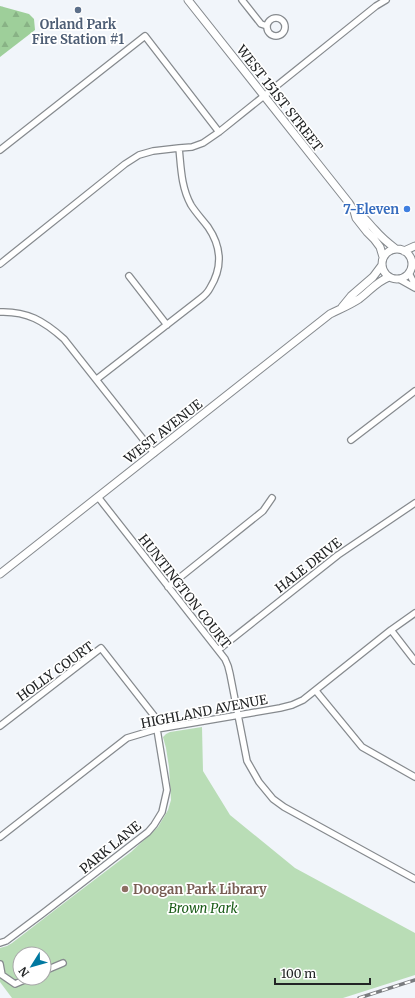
<svg xmlns="http://www.w3.org/2000/svg" width="415" height="998" viewBox="0 0 415 998" font-family="Merriweather,serif">
<style>
.forest{fill:url(#forest-firs)}
.park{fill:#b9ddb6;fill-rule:evenodd}
.lines{fill:none;stroke-linecap:round;stroke-linejoin:round}
.minor-casing{stroke:#868a8e;stroke-width:8}
.tertiary-casing{stroke:#868a8e;stroke-width:9}
.minor{stroke:#fff;stroke-width:5.5}
.tertiary{stroke:#fff;stroke-width:7}
.rail-casing{stroke:#7a7c7f;stroke-width:3.5}
.rail{stroke:#fff;stroke-width:2;stroke-dasharray:6;stroke-linecap:butt}
.service-dot{fill:#5c6f8a;stroke:#fff;stroke-width:1.5}
.shop-dot{fill:#3f7fe0;stroke:#fff;stroke-width:1.5}
.education-dot{fill:#8d6e63;stroke:#fff;stroke-width:1.5}
.labels{text-anchor:middle;stroke-width:3.5;stroke-linejoin:round;paint-order:stroke}
.service-label{font-size:13px;font-weight:bold;fill:#4e5e75;stroke:#fff}
.street-label{font-size:13px;fill:#222425;stroke:#fff}
.shop-label{font-size:13px;font-weight:bold;fill:#366cbe;stroke:#fff;text-anchor:end}
.education-label{font-size:13px;font-weight:bold;fill:#785e54;stroke:#fff;text-anchor:start}
.park-label{font-size:13px;font-style:italic;fill:#1b5d19;stroke:#fff}
</style>
<defs>
<pattern id="forest-firs" width="22" height="20" patternUnits="userSpaceOnUse"><rect width="22" height="20" fill="#9ecf9a"/><path d="M5 1l3.5 6h-7zM16 11l3.5 6h-7z" fill="#88b285"/></pattern>
</defs>
<rect width="100%" height="100%" fill="#f1f5fa"/>
<!-- forest -->
<path class="forest" d="M0,6L29,14L34,19L35,30L0,57Z"/>
<!-- park -->
<path class="park" d="M202,727L203,771L230,815L295,868L415,933V975L343,998H12L0,982V948L7,946L12,943L68,900L131,852L158,827L168,810L171,800L169,767L166,748L163,737L166,734L170,732ZM20,954H44V978H20Z"/>
<g class="lines">
<!-- minor casing -->
<g class="minor-casing">
<path id="minor" d="M242,0L261,24L267,26
M267 27a9 9 0 1 1 18 0a9 9 0 1 1-18 0Z
M0,150L145,36L219,132
M0,264L125,164L139,155L153,151L179,148L192,147L203,143L219,132L376,6L386,0
M409,273L415,285
M129,276L167,325
M399,279L415,288
M0,312C27,311 44,321 64,339L154,453
M97,379L200,299C204,296 208,292 210,288C223,267 221,246 208,227C202,219 196,213 191,205C181,187 181,167 179,148
M351,440L415,391
M98,497L225,659L228,666L230,674L247,761L259,782L273,799L284,807L415,879
M168,587L263,511L272,498
M391,630L415,661
M218,650L338,555L415,503
M316,691L362,747L415,777
M0,726L101,648L155,717L167,790L162,812L154,825L148,832L42,914L6,941L0,943
M0,837L127,738L157,729L280,708L292,705L303,700L391,630L415,613
M0,964L2,975L15,984L29,978
M44,971L63,963"/>
</g>
<!-- tertiary casing -->
<g class="tertiary-casing">
<path id="tertiary" d="M188,0L349,203L354,211L356,218L367,232L374,239L380,247L383,257
M354,211C364,215 367,222 375,230C381,237 388,243 396,249
M382 264a15 15 0 1 1 30 0a15 15 0 1 1-30 0Z
M404,251L415,246
M342,307L351,296L373,277L382,265
M0,574L330,314C340,309 350,305 359,299C370,291 376,282 389,277"/>
</g>
<!-- minor -->
<use href="#minor" class="minor"/>
<!-- tertiary -->
<use href="#tertiary" class="tertiary"/>
<!-- rail casing -->
<g class="rail-casing">
<path id="rail" d="M359,998L415,980"/>
</g>
<!-- rail -->
<use href="#rail" class="rail"/>
</g>
<!-- markers -->
<circle class="service-dot" cx="78" cy="10" r="4"/>
<circle class="shop-dot" cx="407" cy="209" r="4"/>
<circle class="education-dot" cx="125" cy="889" r="4"/>
<g class="labels">
<!-- service labels -->
<g class="service-label">
<text x="78" y="29">Orland Park<tspan x="78" dy="15">Fire Station #1</tspan></text>
</g>
<!-- street labels -->
<g class="street-label">
<text transform="translate(280 98) rotate(52)" y="5">WEST 151ST STREET</text>
<text transform="translate(163 431) rotate(-38)" y="5">WEST AVENUE</text>
<text transform="translate(308 565) rotate(-38)" y="5">HALE DRIVE</text>
<text transform="translate(185 591) rotate(52)" y="5">HUNTINGTON COURT</text>
<text transform="translate(55 671) rotate(-36)" y="5">HOLLY COURT</text>
<text transform="translate(204 711) rotate(-11)" y="5">HIGHLAND AVENUE</text>
<text transform="translate(110 847) rotate(-39)" y="5">PARK LANE</text>
</g>
<!-- shop labels -->
<g class="shop-label">
<text x="399" y="214">7-Eleven</text>
</g>
<!-- education labels -->
<g class="education-label">
<text x="133" y="894">Doogan Park Library</text>
</g>
<!-- park labels -->
<g class="park-label">
<text x="203" y="913">Brown Park</text>
</g>
</g>
<!-- north arrow -->
<g transform="translate(32 966) rotate(233)"><circle r="19" fill="#ffffff" stroke="#a7a7a8"/>
<path d="M0-3L7 15L0 10L-7 15Z" fill="#0078a0"/>
<text y="-6" font-size="11" font-weight="bold" text-anchor="middle" fill="#222425">N</text>
</g>
<!-- scale -->
<path d="M275 978v6h95v-6" fill="none" stroke="#222425" stroke-width="2"/>
<text x="281" y="978" font-size="12" fill="#222425" stroke="#ffffff" stroke-width="3" paint-order="stroke">100 m</text>
</svg>
